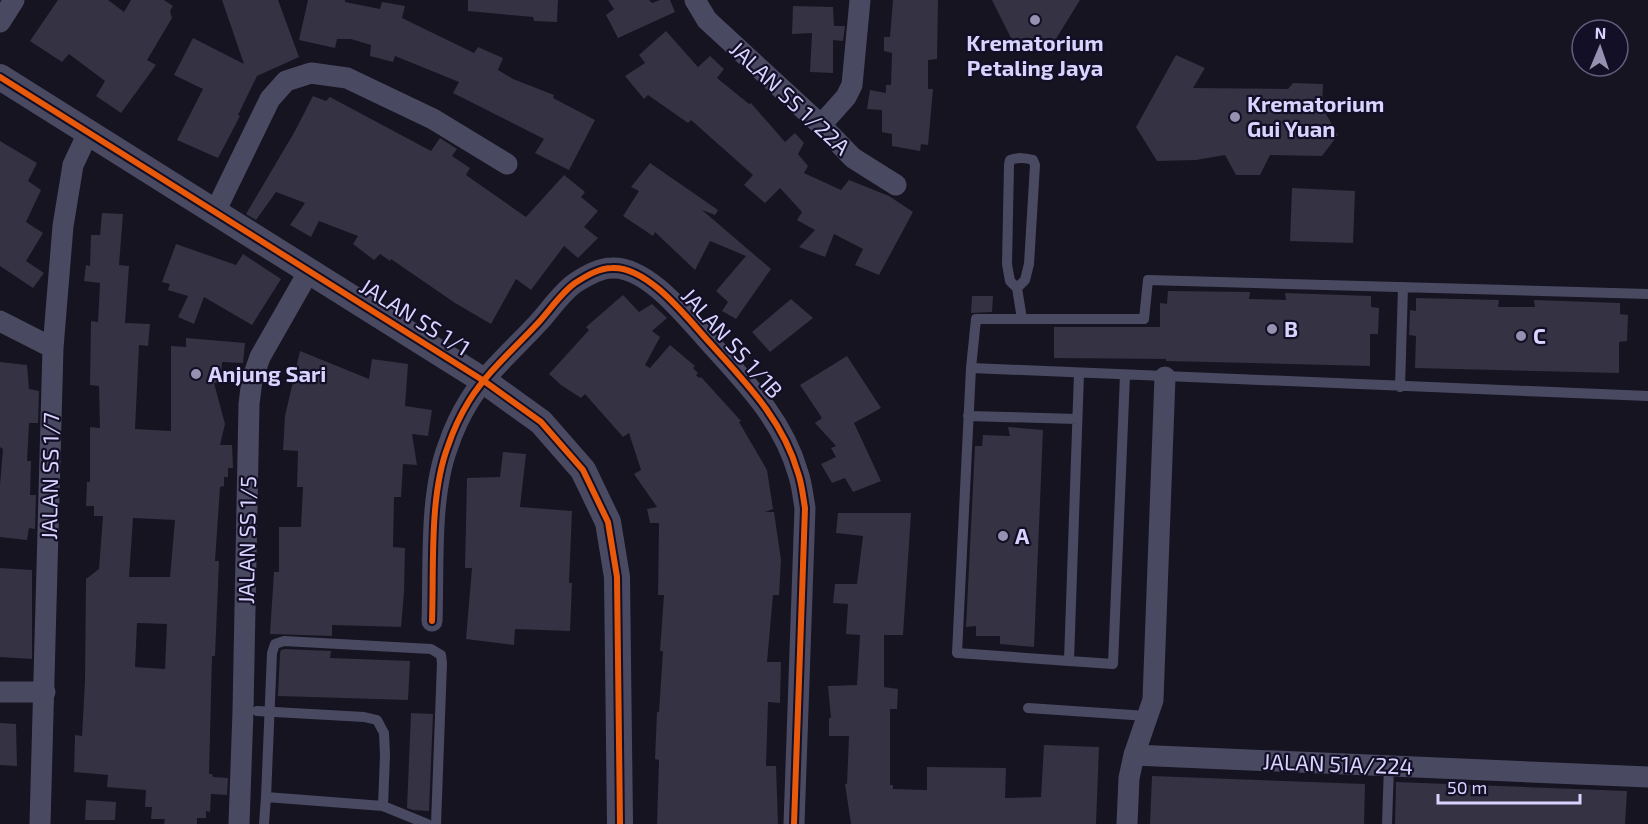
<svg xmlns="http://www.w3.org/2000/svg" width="1648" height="824" viewBox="0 0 1648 824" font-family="'Exo 2',sans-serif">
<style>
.building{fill:#343243;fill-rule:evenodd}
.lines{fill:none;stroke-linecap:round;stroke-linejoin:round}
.service{stroke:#4a4962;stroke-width:10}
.minor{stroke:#4a4962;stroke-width:21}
.tertiary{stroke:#4a4962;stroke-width:26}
.cycleway-casing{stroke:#130f26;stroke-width:10}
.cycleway{stroke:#e8590c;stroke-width:6}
.poi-dot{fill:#9591b1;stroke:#130f26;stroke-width:2}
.labels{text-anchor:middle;stroke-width:4.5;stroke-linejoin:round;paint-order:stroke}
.poi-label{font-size:22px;font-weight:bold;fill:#d9d4ff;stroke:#130f26;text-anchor:start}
.street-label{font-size:22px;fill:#d9d4ff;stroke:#130f26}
</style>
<rect width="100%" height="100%" fill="#161421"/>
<!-- building -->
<path class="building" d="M58,0H108L124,12L131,0H164L173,6L170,11L172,18L147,60L156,65L121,113L96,96L105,81L69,54L62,62L30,41Z
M222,0H278L299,57L257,76L238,115L240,116L218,158L177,140L203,89L174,75L193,38L244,64Z
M308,0H345V2L380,9L382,2L405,6L402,18L474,53L478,47L503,58L498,70L513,79L554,95L553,98L595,120L569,170L535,153L544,139L453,93L459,82L395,56L393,62L370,56L371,45L351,39H337L335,48L299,40Z
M468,0H558L557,22L534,21L533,17L468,11Z
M608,0H649L652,3L660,0H670L675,12L618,38L606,15L614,9Z
M893,0H938L937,59L928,60V89H933L928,145L921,144L920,151L892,146V134L882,132V110L867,109L870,90L886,93V85H891L892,53L884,51V37H890Z
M992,0H1080L1054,42L1012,40Z
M793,6L833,7L834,26H845L843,41L833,40V73L810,72L812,33L792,34Z
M666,31L698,67L710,56L724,69L717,78L749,104L751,103L785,142L795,133L804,143L798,154L808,166L804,173L841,190L849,180L889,196L913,212L879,275L855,265L863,249L834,234L825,257L799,247L815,230L797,220L802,212L780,188L765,203L744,185L753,175L691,120L688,123L648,95L644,99L625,76L645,63L639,55Z
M1176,55L1205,68L1193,88L1288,89L1293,83L1323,84L1322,107L1338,135L1322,156L1270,155L1260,175H1236L1225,155L1196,160L1157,161L1136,127Z
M313,96L326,101L330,97L431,151L440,138L457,149L452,156L470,168L466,175L526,217L564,175L585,192L581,197L598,211L584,227L598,238L578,258L564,246L531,290L516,279L491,324L455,303L391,259L390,261L380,254L374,260L353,244L358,236L319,221L311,237L290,225L305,203L276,192L256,220L246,214L295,131Z
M0,141L37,163L28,181L41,190L26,222L43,233L26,261L44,273L33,288L0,266Z
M650,163L718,210L715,215L702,210L771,269L736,319L722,311L728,302L716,291L746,256L710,241L695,270L655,232L653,236L623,216L639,191L631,187Z
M1292,188L1355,191L1353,243L1290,241Z
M102,213L123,214L119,265L129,266L125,323L150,324L148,346L139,345L135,429L171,431V346L186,347V338L245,343L243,363L222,362L221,383H214L225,424L220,445H232L233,468H228V477H224V486L220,487L215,561H219L215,656H212L209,774H212L213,777L228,778L227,795L211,794L210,812L206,811V818H197V824H164L165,819H151L152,807H145L146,790L107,787L108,775L74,772L75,735L82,736L85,681L86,579L99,569L103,516H94V506H86L87,482H90V427L100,428L99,386L90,385L91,321L98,322L100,283L84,281L86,265L90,266L91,235H100ZM133,518L175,520L170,577H129ZM137,623L167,624L165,669L135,667Z
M176,244L236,265L243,254L281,279L252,325L204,297L194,324L178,317L188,296L168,290L170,284L162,282Z
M1168,291L1250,292L1249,299L1286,300L1285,293L1371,296V307L1379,308L1378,334H1370V366L1166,361V359L1054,358V327H1160V303L1167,304Z
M623,295L639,312L652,304L667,318L652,331L660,337L645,365L650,368L670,345L695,366L693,368L698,373L696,375L699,378L701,377L741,421L739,422L767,470L773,509L765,512H774L781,560L779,595H773L767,662H781L780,703L768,702L766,766H776L778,824H657L659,760L655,759L657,712H659L663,651H660L664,595H658L659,523H650L647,509L657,507L634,474L641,470L629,433L623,437L585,394L581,398L561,385L549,374L589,330L586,327Z
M972,296H993L992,312L971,313Z
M1416,298L1499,300L1498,307H1535L1534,300L1620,303V314L1628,315L1627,341L1619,342V373L1415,368L1416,336L1409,335L1410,310L1416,311Z
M791,299L813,318L770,352L752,332Z
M300,351L369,379L372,359L408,364L405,406L432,410L428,436L412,434L417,465L403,464L401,497H394L393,547L405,548L404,592L401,627L332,625V636L270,634L274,572H279V527H301L303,487H297L298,451L283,450L285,416Z
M847,356L881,408L854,423L881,481L853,492L845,478L832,483L821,464L836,457L831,448L836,446L815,423L822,418L800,385Z
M0,362L27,365L29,389L39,391L38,423H29L27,461H31L30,495H36L35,529L29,528L27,540L0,537V485L3,449L0,447Z
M1008,427L1043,430L1034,647L1000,644V636H976V626L966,627L975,446H982L983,435L1010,436Z
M503,452L526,454L520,507L572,511L569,583H572L570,631L515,629L514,645L466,639L472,568H465L467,478L500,477Z
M838,513H911L903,635H884V687L898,689L897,709H890V785H893V789L927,790V767L1006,768L1005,798L1041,797L1044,745L1099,747L1096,824H851L845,784H847L849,736H829V718H831L828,686L857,685L860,635L846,634L848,604L833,603L835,584H857L863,536L836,533Z
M0,568L32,570V659L0,657Z
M285,649L331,651L330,658L410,661L408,700L278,696L280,653L281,650Z
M411,713L433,714L429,811L413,810L407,808Z
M0,723L16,724L17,766L0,765Z
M1152,776L1365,784L1364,824H1150Z
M1396,782L1627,791L1625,824H1395Z
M86,800L116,802L115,820H85Z"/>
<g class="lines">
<!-- service -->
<path class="service" d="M1017,288L1025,280L1029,264L1035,165L1033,160C1027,158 1017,157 1010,160L1009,165L1007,264L1010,281L1017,288L1022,319
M1648,294L1148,280L1144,319H976L971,368L1648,396
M971,368L957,653L1069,661
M1079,373L1069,661L1113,664L1125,375
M1400,387L1403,287
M968,416L1077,419
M1028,708L1147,716
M257,711L364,717L377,720L384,733L385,755L383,806L266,797L264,824
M266,797L272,653L275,644L284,641L431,649L441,655L442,663L436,824
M383,806L427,824
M1387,824L1389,766"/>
<!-- minor -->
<path class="minor" d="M695,0L707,20L821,125L853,158L896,185
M0,22L14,0
M821,125L846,97L852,85L860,0
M215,212L270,99L286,81L311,73L347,78L433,119L507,164
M0,321L53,348
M432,621C434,567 429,496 448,446C453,431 461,414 469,401C487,372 515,348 538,323C550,310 561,293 575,283C586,276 599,268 612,268C648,266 688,319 710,343C746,383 783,420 798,473C802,484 803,497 805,508L794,824
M0,692H45
M1134,755L1648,777
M40,824L53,348L63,226L73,165L88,133
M239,824L243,711L249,404L252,380L260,357L309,271
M1127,824L1129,778L1134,755L1153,700L1165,377"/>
<!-- tertiary -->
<path class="tertiary" d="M0,77L484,381L541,422L583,470L608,522L617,577L620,824"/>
<!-- cycleway casing -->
<g class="cycleway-casing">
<path id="cycleway" d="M0,77L484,381L541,422L583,470L608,522L617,577L620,824
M432,621C434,567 429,496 448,446C453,431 461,414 469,401C487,372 515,348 538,323C550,310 561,293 575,283C586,276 599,268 612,268C648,266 688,319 710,343C746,383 783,420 798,473C802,484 803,497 805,508L794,824"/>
</g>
<!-- cycleway -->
<use href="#cycleway" class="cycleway"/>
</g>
<!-- markers -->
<g class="poi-dot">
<circle cx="1035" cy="20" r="6"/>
<circle cx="1235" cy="117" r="6"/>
<circle cx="1272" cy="329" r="6"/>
<circle cx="1521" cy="336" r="6"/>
<circle cx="196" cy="374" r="6"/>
<circle cx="1003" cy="536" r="6"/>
</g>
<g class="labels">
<!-- poi labels -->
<g class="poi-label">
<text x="1035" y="51" text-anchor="middle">Krematorium<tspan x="1035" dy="25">Petaling Jaya</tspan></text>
<text x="1247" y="112">Krematorium<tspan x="1247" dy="25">Gui Yuan</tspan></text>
<text x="1284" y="337">B</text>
<text x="1533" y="344">C</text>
<text x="208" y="382">Anjung Sari</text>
<text x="1015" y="544">A</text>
</g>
<!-- street labels -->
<g class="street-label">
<text transform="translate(790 98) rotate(43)" y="8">JALAN SS 1/22A</text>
<text transform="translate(415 317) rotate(32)" y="8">JALAN SS 1/1</text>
<text transform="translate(732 343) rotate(48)" y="8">JALAN SS 1/1B</text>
<text transform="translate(50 476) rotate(-89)" y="8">JALAN SS 1/7</text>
<text transform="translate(247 540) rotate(-89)" y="8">JALAN SS 1/5</text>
<text transform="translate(1338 764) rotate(2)" y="8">JALAN 51A/224</text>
</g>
</g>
<!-- north arrow -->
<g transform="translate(1600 48) rotate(2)"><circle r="28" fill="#130f26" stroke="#625e7d" stroke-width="1.5"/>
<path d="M0-4.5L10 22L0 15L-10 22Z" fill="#9591b1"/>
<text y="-9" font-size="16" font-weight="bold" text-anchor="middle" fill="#d9d4ff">N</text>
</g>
<!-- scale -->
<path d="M1438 794v9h142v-9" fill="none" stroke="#d9d4ff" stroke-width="3"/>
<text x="1447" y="794" font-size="18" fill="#d9d4ff" stroke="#130f26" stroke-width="4.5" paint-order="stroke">50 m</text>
</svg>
